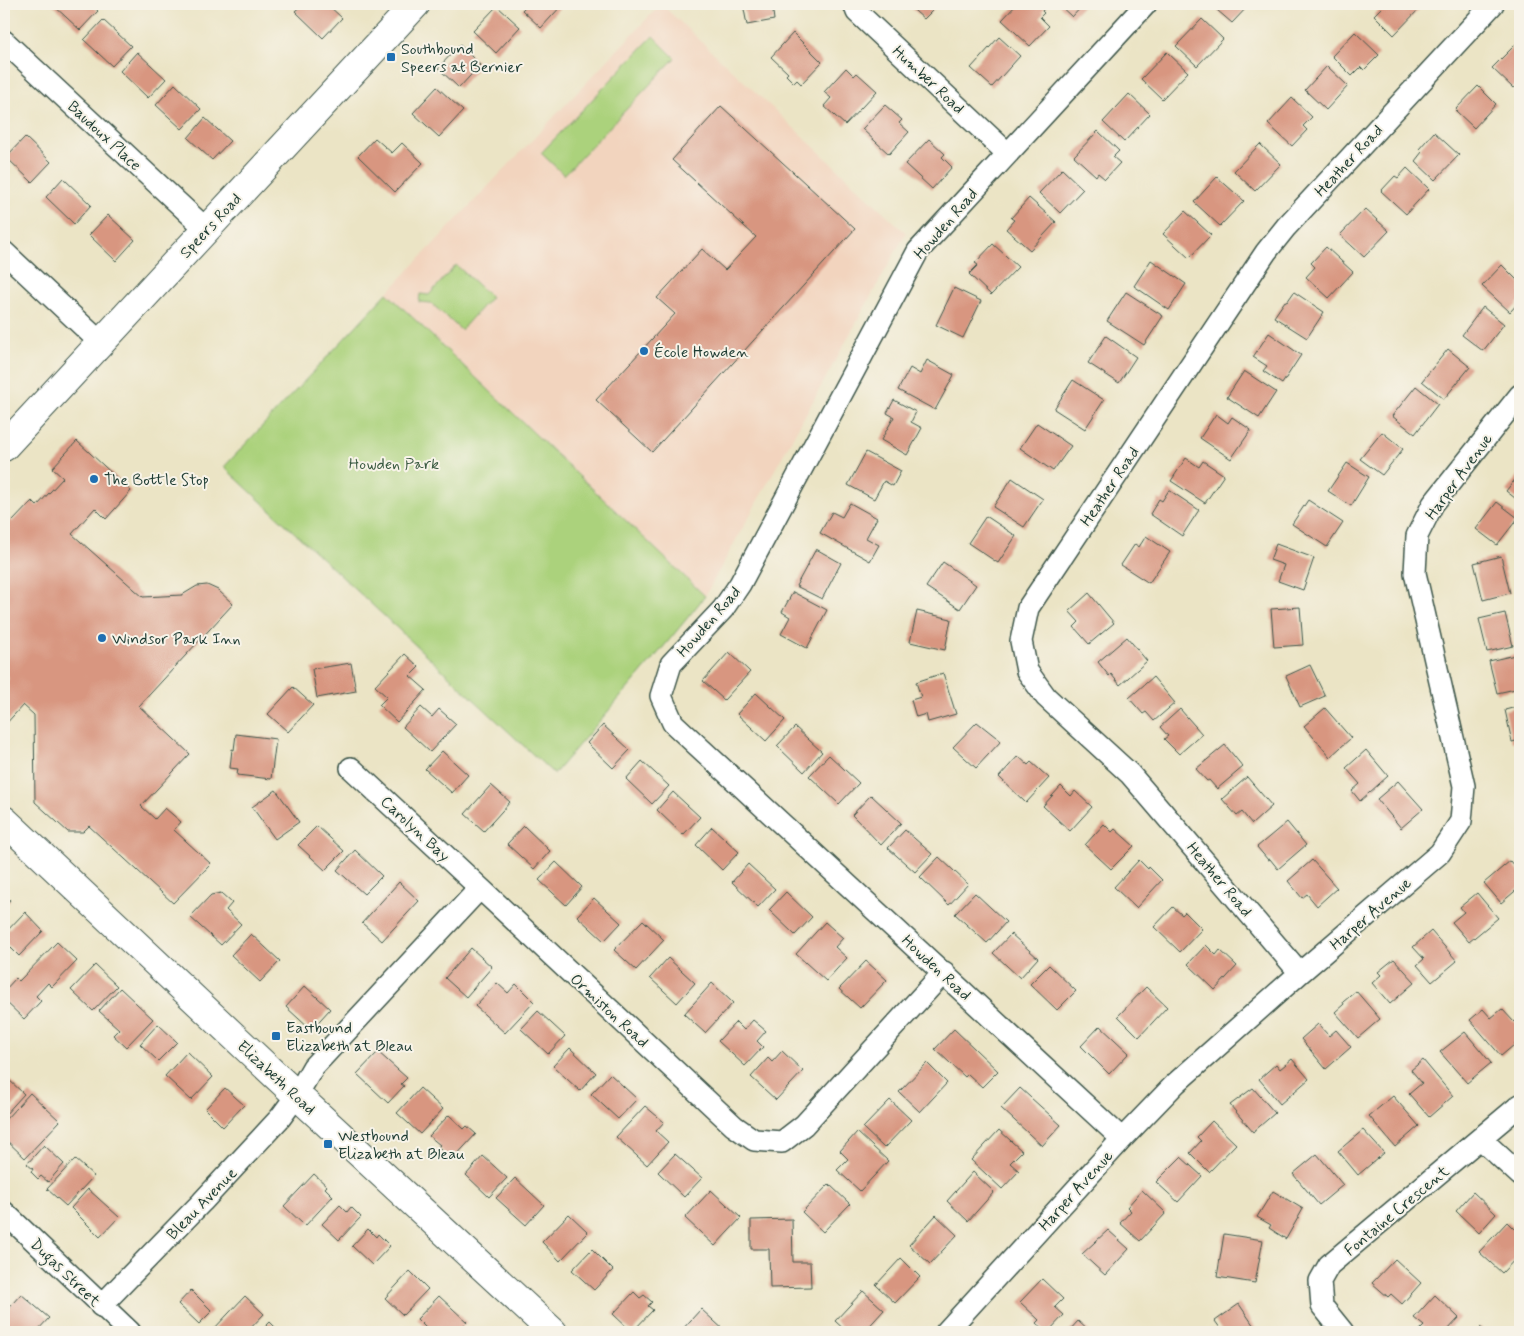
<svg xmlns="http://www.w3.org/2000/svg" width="1524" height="1336" viewBox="0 0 1524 1336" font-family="Mynerve,sans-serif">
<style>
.built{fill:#f2d4be}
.green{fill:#abd27c;stroke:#658858}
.building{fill:#d89680}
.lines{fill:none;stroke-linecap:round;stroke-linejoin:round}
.street-casing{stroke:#3e564a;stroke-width:24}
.secondary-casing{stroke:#3e564a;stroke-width:30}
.street{stroke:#fff;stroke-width:21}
.secondary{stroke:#fff;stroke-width:28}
.poi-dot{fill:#1f6fb2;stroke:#f7f3e8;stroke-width:2}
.labels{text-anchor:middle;stroke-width:4;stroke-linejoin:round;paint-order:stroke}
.poi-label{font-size:16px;fill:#1f3d34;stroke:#f7f3e8;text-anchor:start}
.street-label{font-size:16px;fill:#1f3d34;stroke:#f7f3e8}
.park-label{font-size:16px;fill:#3b5b42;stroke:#f7f3e8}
</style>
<rect width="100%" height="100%" fill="#f7f3e8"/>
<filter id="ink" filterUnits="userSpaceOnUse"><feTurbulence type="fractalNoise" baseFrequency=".02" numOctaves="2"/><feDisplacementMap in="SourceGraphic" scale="10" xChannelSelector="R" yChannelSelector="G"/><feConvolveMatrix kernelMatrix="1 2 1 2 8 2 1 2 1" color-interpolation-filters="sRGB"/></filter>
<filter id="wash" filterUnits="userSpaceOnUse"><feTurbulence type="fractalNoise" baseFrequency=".0096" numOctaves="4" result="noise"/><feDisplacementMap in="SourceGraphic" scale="20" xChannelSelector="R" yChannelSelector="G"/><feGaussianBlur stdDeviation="1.12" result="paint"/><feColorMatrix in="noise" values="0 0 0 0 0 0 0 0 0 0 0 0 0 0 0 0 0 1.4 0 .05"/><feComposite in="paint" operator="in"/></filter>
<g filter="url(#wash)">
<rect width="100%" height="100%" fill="#ebe4c5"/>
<!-- built -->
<path class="built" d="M661,4L906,233L705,596L387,293Z"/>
<!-- green -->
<path class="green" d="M653,36L675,58L564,175L541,153Z
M456,265L491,297L461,330L431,303L419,302L420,294L429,295Z
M387,293L705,596C657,657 604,715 554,774L224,467Z"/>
<g id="blocks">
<!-- building -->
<path class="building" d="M54,4H91L98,11L80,30L53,5Z
M303,4H327L342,18L323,38L295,11Z
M528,4H563L541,28L522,10Z
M743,4H772L774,20L747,25Z
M907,4H939L924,19Z
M1017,4H1048L1042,11L1044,13L1040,17L1049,26L1030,46L1002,20Z
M1058,4H1084L1072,17Z
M1210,4H1250L1232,23Z
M1385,4H1415L1420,8L1394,35L1374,15Z
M497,6L520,27L496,53L473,31Z
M1202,19L1223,39L1197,66L1176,46Z
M103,20L131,46L112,66L84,40Z
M1355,32L1379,55L1364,70L1361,67L1352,76L1332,56Z
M793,33L822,62L801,84L797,80L794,83L786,75L788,73L771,57Z
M999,37L1020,56L992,87L971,68Z
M1518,42L1520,44V81L1513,88L1492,68Z
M460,45L480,65L459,88L438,68Z
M137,52L166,79L148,98L120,71Z
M1167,52L1188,72L1162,99L1141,79Z
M1327,66L1348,86L1326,110L1305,90Z
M846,68L854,76L857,73L877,91L845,125L824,106L831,98L824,92Z
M175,84L201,109L182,129L156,105Z
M1478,86L1496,104L1474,128L1455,110Z
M437,87L463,111L439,137L413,113Z
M1129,94L1150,114L1124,142L1103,122Z
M1292,98L1312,117L1303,126L1307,130L1292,146L1268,124Z
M885,105L902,120L899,123L909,132L889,154L862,129Z
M721,106L855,229L652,452L596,400L675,314L657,298L702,249L725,270L756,237L672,160Z
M205,118L230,141L212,160L188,138Z
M1098,131L1119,151L1113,157L1120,163L1105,179L1098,173L1096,176L1074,156Z
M1434,132L1459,155L1435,180L1415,161L1422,152L1419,149Z
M25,137L51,162L32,182L6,157Z
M375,138L392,153L402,143L423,163L395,192L358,156Z
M929,139L945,154L942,157L952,167L932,189L905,164Z
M1260,144L1281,164L1255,191L1234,171Z
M1407,168L1429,189L1406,214L1381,191L1395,176L1398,178Z
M1062,169L1083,189L1060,213L1039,193Z
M1217,177L1244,201L1220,226L1194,202Z
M63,178L91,205L74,224L46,197Z
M1029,198L1056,222L1030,250L1006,229L1014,220L1011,218Z
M1365,209L1389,231L1364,257L1340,235Z
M1185,211L1211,235L1189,258L1163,234Z
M108,215L135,240L116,261L89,235Z
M993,244L1018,267L991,295L969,274L978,265L975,263Z
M1326,247L1353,272L1329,298L1306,277L1315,267L1311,263Z
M1151,260L1186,284L1169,310L1134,286Z
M1502,265L1520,283V301L1510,312L1482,286Z
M954,288L981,301L963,338L936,325Z
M1126,292L1163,316L1144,345L1107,321Z
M1294,292L1324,312L1307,338L1274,317L1285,301L1287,302Z
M1483,307L1504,324L1483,351L1462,335Z
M1269,333L1301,355L1282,384L1263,371L1267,366L1253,357Z
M1106,336L1136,357L1119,383L1088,363Z
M1448,349L1470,367L1444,399L1422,381Z
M927,360L954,375L935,410L898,390L910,368L920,374Z
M1244,371L1276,392L1259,418L1227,397Z
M1073,380L1104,400L1085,429L1054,409Z
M1416,386L1438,404L1415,434L1392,416Z
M894,400L916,412L911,422L922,428L907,455L881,440L894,417L887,413Z
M1216,414L1228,423L1232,417L1251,430L1231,459L1200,438Z
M1037,423L1071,446L1053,471L1020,448Z
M1382,432L1403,449L1382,475L1360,459Z
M77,441L131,491L106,519L95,508L72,534L143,597L182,595L197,586L207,585L218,590L233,604L139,706L190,754L141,806L155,819L165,808L181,822L174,830L211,864L173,903L89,826L83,832H68L35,802L34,715L23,705L4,726V684L9,678L4,673V515L12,522L32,501L37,506L63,478L52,468Z
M866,452L901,471L893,486L884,481L874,499L848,485Z
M1186,458L1199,467L1203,461L1224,475L1205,503L1171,481Z
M1347,463L1369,477L1351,506L1328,491Z
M1520,473V502L1506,491Z
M1012,478L1043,499L1024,527L993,507Z
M1169,490L1199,510L1182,536L1150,514L1159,499L1162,501Z
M1308,500L1343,523L1327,547L1292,524Z
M1497,502L1518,518L1497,545L1476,529Z
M850,503L877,518L866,538L879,545L870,561L820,533L832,512L842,517Z
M986,516L1016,536L998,563L968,543Z
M1146,536L1170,552L1149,583L1121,565L1135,544L1139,547Z
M1276,544L1314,558L1303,590L1278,581L1284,565L1270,560Z
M816,549L841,563L822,599L796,586Z
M1501,556L1510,593L1483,600L1474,563Z
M943,562L976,585L960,609L926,587Z
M793,592L827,610L807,648L781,634L790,617L782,612Z
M1089,593L1114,623L1089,644L1074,627L1079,622L1069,611Z
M1300,607L1303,645L1274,647L1271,609Z
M917,611L951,619L945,650L910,642Z
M1505,613L1513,646L1487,652L1479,619Z
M1127,637L1147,661L1120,685L1111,674L1109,676L1098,662Z
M729,652L750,672L724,700L703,681Z
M405,654L419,667L410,676L426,690L397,722L379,705L387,697L375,686Z
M1515,655L1520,677V688L1497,693L1489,661Z
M351,663L356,691L317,698L312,669Z
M1310,665L1325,696L1300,707L1286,676Z
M943,673L956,714L928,722L926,714L916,717L911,700L921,697L916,682Z
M1153,677L1175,703L1154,721L1146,712L1143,714L1129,698Z
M293,687L313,705L288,732L268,714Z
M756,693L785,720L766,741L737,714Z
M1520,706V740L1512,742L1505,710Z
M421,707L432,717L439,709L456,724L430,752L403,727Z
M1325,708L1351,738L1330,757L1304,726Z
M1180,709L1202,734L1179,754L1164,739L1168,736L1160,727Z
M977,722L1001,741L976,768L953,747Z
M603,725L630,750L613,768L587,743Z
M795,727L822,752L804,772L777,746Z
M236,734L276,739L271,779L237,775L238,769L230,768L232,749L234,750Z
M1225,745L1243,767L1217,789L1209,780L1207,781L1196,769Z
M1366,750L1388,776L1360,801L1352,791L1360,784L1346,768Z
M442,751L468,775L452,793L425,769Z
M829,755L859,783L839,804L809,776Z
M1018,756L1028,765L1031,762L1049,778L1026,803L999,777Z
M642,761L669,786L652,804L626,779Z
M1247,777L1272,806L1252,824L1242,812L1237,816L1222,799Z
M1398,781L1423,809L1401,828L1377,799Z
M491,785L510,802L484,831L465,814Z
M1061,786L1071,796L1075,791L1092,807L1070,831L1043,806Z
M276,790L299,822L275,839L252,807Z
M673,792L700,817L683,835L657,810Z
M871,795L901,823L881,845L852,815Z
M1287,822L1306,845L1278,869L1270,859L1268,860L1257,847Z
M1104,824L1112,832L1115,829L1134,846L1111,869L1085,845Z
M317,826L344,851L325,870L298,845Z
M524,826L550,851L534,869L507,844Z
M712,827L739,852L722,870L696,845Z
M905,830L932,854L915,872L888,848Z
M355,850L382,876L364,894L337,870Z
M939,857L968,884L949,905L920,877Z
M1139,860L1148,869L1149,867L1162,880L1136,908L1114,887Z
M1312,860L1337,888L1317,906L1307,894L1302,898L1288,881Z
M1510,861L1520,873V887L1501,903L1484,883Z
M556,862L582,887L566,905L539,880Z
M748,864L775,889L758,907L732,882Z
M399,882L419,901L382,941L362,923Z
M786,892L812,917L795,935L769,910Z
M221,893L232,903L226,910L241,924L221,945L190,917L211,895Z
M975,893L1006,922L987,943L955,914Z
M1477,893L1498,918L1469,942L1452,922L1464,912L1460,907Z
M4,894L10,900L4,907Z
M594,898L621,923L604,941L577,916Z
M1173,907L1182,915L1185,912L1202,929L1180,952L1154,927Z
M25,912L43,931L19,956L4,941V934Z
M643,920L664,940L636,970L614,950Z
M825,922L843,938L835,947L847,958L826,981L796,954Z
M1431,931L1457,961L1432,982L1417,965L1424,959L1413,947Z
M251,934L280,961L260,982L231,955Z
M1011,934L1038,958L1020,978L993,953Z
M57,942L77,961L52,987L48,983L36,996L41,1001L24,1019L4,1000V991L16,978L19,981Z
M1206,945L1216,955L1220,950L1237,966L1215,990L1188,964Z
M471,948L492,967L466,997L445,978Z
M668,958L695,983L677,1003L650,978Z
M1394,959L1415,982L1390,1004L1372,983L1381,975L1378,972Z
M866,961L887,980L860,1008L839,989Z
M95,965L117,986L93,1011L71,990Z
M1049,965L1076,991L1057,1010L1030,984Z
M497,983L508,993L516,984L534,1002L505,1033L475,1006Z
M712,983L733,1003L705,1033L684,1014Z
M305,986L330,1009L311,1030L286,1007Z
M1146,987L1167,1007L1139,1037L1118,1016Z
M120,988L153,1019L126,1047L113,1035L119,1029L99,1011Z
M1356,991L1380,1019L1358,1038L1335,1012L1344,1004L1343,1002Z
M1483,1009L1491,1018L1502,1009L1514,1022L1515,1021L1520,1027V1040L1501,1056L1470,1020Z
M538,1011L565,1036L548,1054L521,1029Z
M753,1020L766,1031L757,1041L763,1047L745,1066L718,1041L736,1022L744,1030Z
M158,1024L177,1042L158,1061L140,1044Z
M1318,1024L1329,1036L1336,1030L1351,1047L1326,1069L1301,1039Z
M1100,1026L1129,1053L1109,1074L1081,1046Z
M954,1029L998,1071L982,1087L968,1074L965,1077L935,1049Z
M1465,1032L1491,1063L1467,1083L1440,1052Z
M570,1048L596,1073L580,1091L553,1066Z
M782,1051L803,1071L776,1100L751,1077L768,1058L772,1062Z
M187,1052L213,1077L191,1100L165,1076Z
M378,1052L407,1078L401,1084L404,1086L388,1103L357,1074Z
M1292,1059L1309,1079L1280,1104L1259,1079L1276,1064L1280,1069Z
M1423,1060L1453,1096L1429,1117L1409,1094L1422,1083L1411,1070Z
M927,1063L947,1083L920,1112L899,1092Z
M610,1074L637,1099L618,1119L591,1094Z
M7,1078L24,1094L4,1116V1081Z
M225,1088L244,1105L223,1127L205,1109Z
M420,1088L443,1109L420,1134L397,1113Z
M1020,1088L1061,1125L1042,1146L1001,1108Z
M1253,1088L1275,1113L1253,1132L1230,1105Z
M30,1093L60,1121L25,1158L4,1138V1121Z
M1393,1096L1419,1126L1395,1147L1369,1116Z
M890,1100L911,1120L884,1148L863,1128Z
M645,1106L664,1122L656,1131L668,1142L647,1165L616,1137Z
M449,1115L464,1129L467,1126L476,1134L452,1160L438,1147L440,1145L429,1136Z
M1212,1121L1236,1144L1209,1172L1190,1153L1201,1141L1197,1137Z
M999,1130L1022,1151L1010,1163L1019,1171L1002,1189L971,1160Z
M1363,1130L1384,1153L1358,1175L1338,1151Z
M857,1132L888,1161L860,1191L837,1170L848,1159L840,1151Z
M44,1145L64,1164L48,1182L41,1176L38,1179L31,1172L33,1169L27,1164Z
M675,1154L702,1178L684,1197L658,1172Z
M1317,1154L1343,1185L1319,1205L1293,1174Z
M483,1156L507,1178L489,1197L466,1175Z
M1181,1157L1202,1176L1178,1202L1156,1182Z
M75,1159L94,1176L66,1206L47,1189Z
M973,1172L994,1192L968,1221L947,1201Z
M314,1174L327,1186L325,1188L333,1196L305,1226L284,1206Z
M515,1178L544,1205L526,1225L496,1198Z
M829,1184L850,1204L823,1232L802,1212Z
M88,1189L119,1217L100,1237L71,1208Z
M711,1190L741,1218L715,1246L685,1218Z
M1142,1190L1166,1213L1140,1241L1120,1223L1131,1211L1127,1207Z
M1273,1191L1303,1209L1286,1239L1269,1228L1271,1225L1257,1217Z
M1473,1192L1496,1214L1479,1233L1456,1211Z
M340,1205L347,1212L351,1207L361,1217L339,1240L322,1224Z
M569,1214L588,1232L560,1261L542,1242Z
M936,1215L957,1235L930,1264L909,1245Z
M792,1219L793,1262H810L811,1287L770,1288L769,1249H751V1220Z
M1507,1222L1520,1235V1254L1502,1273L1479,1252Z
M368,1229L376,1237L378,1234L390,1246L372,1265L352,1246Z
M1108,1230L1129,1249L1105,1275L1082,1254Z
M1224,1234L1263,1240L1255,1283L1217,1277Z
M592,1249L613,1270L594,1290L572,1270Z
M901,1258L920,1277L895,1303L876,1285Z
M1395,1259L1421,1283L1402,1304L1391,1294L1388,1297L1372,1283Z
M410,1271L428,1289L403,1315L385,1298Z
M1042,1279L1063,1299L1055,1307L1064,1315L1048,1332H1046L1036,1323L1039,1320L1020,1302Z
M191,1290L212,1311L199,1324L178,1304Z
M863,1291L884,1310L864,1332H847L835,1321Z
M634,1292L640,1298L644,1295L652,1302L648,1306L653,1310L632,1332L613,1314Z
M21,1294L49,1318L36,1332H13L4,1324V1313Z
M1435,1295L1459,1318L1446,1332H1423L1420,1330L1424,1326L1414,1318Z
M245,1296L264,1314L247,1332H214L212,1331Z
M439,1296L467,1322L457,1332H430L417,1319Z
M1239,1304L1258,1332H1223L1215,1321Z
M701,1309L726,1332H680Z
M1078,1321L1090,1332H1068Z
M270,1322L280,1332H260Z
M1480,1327L1486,1332H1475Z"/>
</g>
</g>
<g filter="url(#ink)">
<use href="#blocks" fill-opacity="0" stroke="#3e564a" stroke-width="1"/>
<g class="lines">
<!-- street casing -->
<g class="street-casing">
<path id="street" d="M854,4L857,12L1007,153
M4,41L206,229
M4,252L101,343
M351,768L480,888
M1300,973L1130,774L1046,697L1027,671L1021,641L1028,608L1266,252L1286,227L1493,4
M1122,1139L673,723L661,696L671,664L723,609L740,584L918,251L1146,4
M1481,1139L1520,1175
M4,1212L130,1332
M101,1306L202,1202L280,1118L297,1095L313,1067L480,888L734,1126L754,1140L782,1142L804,1125L944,972
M946,1332L1122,1139L1176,1083L1300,973L1440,853L1461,821L1464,786L1415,573L1417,536L1433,504L1520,395
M1343,1332L1322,1306L1320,1281L1329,1265L1520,1105"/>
</g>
<!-- secondary casing -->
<g class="secondary-casing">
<path id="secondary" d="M4,447L416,4
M4,820L275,1075L553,1332"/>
</g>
<!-- street -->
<use href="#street" class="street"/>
<!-- secondary -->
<use href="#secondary" class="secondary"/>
</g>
</g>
<!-- markers -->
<g class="poi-dot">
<rect x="386" y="52" width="10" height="10" rx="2.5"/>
<circle cx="644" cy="351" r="5"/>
<circle cx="94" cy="479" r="5"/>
<circle cx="102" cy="638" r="5"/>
<rect x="271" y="1031" width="10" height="10" rx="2.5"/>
<rect x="323" y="1139" width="10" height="10" rx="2.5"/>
</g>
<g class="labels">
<!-- poi labels -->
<g class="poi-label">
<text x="401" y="54">Southbound<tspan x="401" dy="18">Speers at Bernier</tspan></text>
<text x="654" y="357">École Howden</text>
<text x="104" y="485">The Bottle Stop</text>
<text x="112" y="644">Windsor Park Inn</text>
<text x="286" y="1033">Eastbound<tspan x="286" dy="18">Elizabeth at Bleau</tspan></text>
<text x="338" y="1141">Westbound<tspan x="338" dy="18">Elizabeth at Bleau</tspan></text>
</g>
<!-- street labels -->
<g class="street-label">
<text transform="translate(929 79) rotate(43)" y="6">Humber Road</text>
<text transform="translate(105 135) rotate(43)" y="6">Baudoux Place</text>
<text transform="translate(1348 160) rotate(-47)" y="6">Heather Road</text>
<text transform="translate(945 223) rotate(-49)" y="6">Howden Road</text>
<text transform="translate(210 225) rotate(-47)" y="6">Speers Road</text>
<text transform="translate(1458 476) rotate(-54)" y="6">Harper Avenue</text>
<text transform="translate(1109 486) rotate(-56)" y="6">Heather Road</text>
<text transform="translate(708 621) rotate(-49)" y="6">Howden Road</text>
<text transform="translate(416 828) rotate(43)" y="6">Carolyn Bay</text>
<text transform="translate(1220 879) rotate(50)" y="6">Heather Road</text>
<text transform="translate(1370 913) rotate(-41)" y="6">Harper Avenue</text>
<text transform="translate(937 967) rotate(43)" y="6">Howden Road</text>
<text transform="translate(610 1010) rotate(43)" y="6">Ormiston Road</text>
<text transform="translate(277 1077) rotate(43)" y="6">Elizabeth Road</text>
<text transform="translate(1075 1190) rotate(-48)" y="6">Harper Avenue</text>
<text transform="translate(201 1203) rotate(-46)" y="6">Bleau Avenue</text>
<text transform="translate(1396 1210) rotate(-40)" y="6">Fontaine Crescent</text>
<text transform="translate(66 1272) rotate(44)" y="6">Dugas Street</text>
</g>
<!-- park labels -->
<g class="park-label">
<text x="394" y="469">Howden Park</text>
</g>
</g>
<!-- margin -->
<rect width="1524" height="1336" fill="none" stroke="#f7f3e8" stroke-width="20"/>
</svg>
